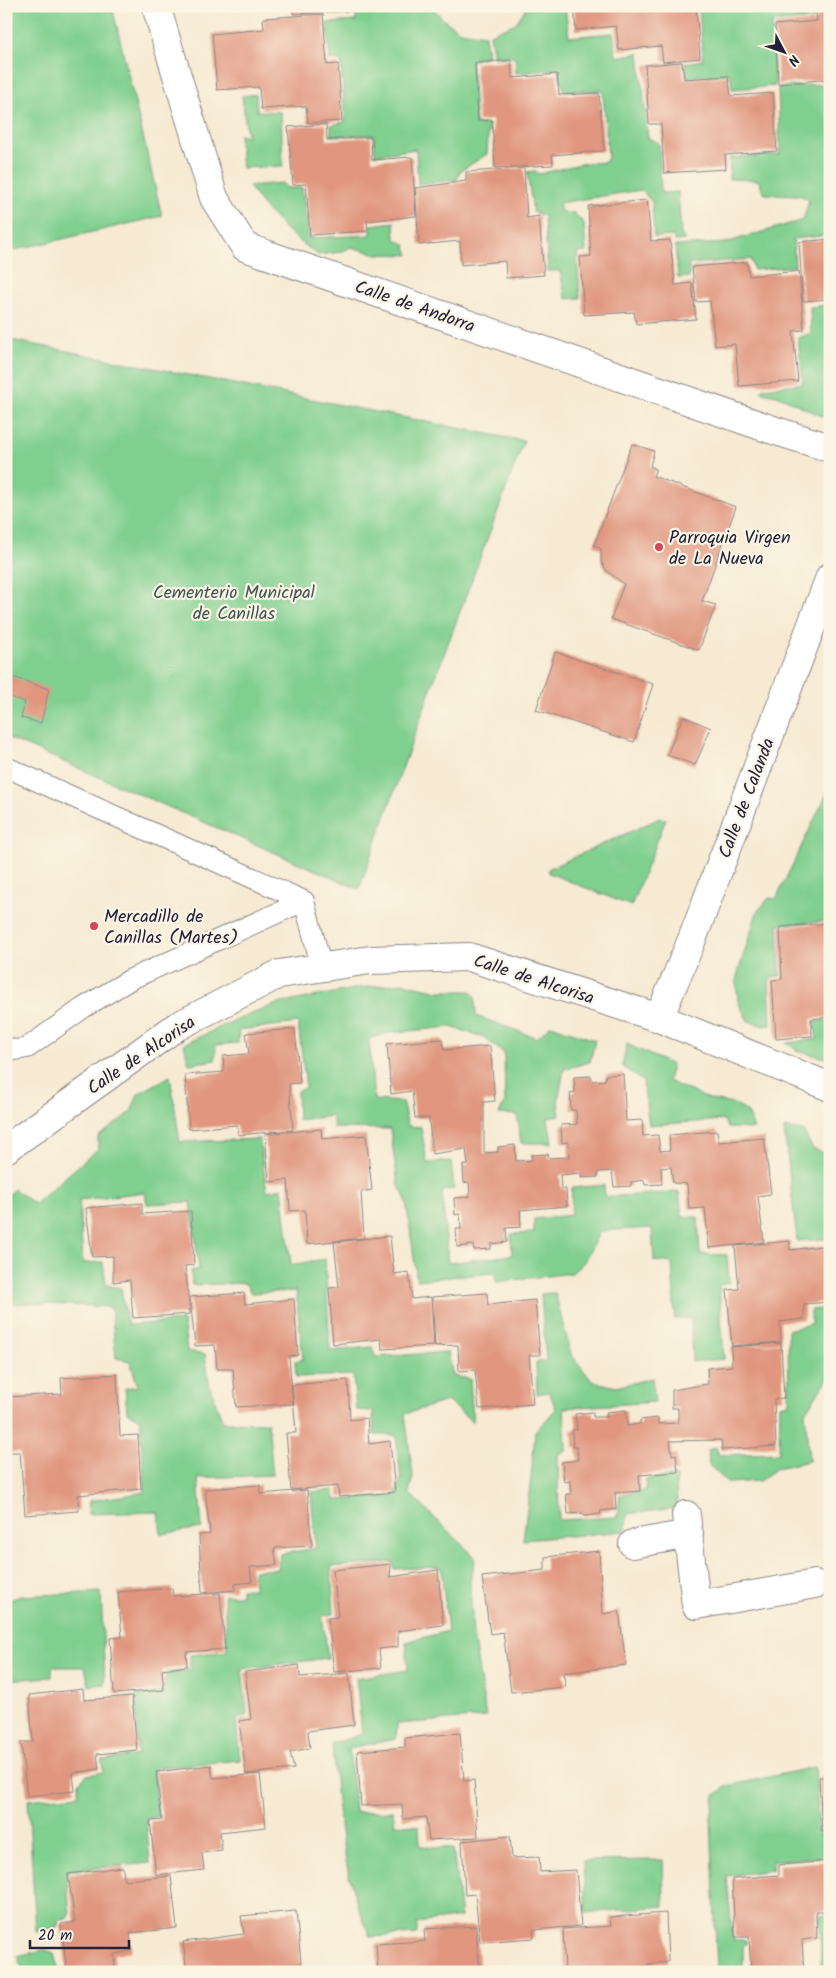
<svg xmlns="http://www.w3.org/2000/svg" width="836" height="1978" viewBox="0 0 836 1978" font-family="Kalam,sans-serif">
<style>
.green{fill:#7fcf8f;stroke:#507865}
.building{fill:#e0967f}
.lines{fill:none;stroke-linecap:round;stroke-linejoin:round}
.service-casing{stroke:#8c8686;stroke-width:22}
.pedestrian-casing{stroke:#8c8686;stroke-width:30}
.minor-casing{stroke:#8c8686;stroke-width:30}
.service{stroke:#fff;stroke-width:20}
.pedestrian{stroke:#fff;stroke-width:28}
.minor{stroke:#fff;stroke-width:28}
.poi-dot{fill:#d1495b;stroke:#fcf5e5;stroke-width:2}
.labels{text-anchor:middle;stroke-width:4.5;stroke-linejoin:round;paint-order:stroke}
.street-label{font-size:18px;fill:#22223b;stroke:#fcf5e5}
.poi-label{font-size:18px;fill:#22223b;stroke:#fcf5e5;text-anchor:start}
.park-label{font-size:18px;fill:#3e5654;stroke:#fcf5e5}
</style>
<rect width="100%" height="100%" fill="#fcf5e5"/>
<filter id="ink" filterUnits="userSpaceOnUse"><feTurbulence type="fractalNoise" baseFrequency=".02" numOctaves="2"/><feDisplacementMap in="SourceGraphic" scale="10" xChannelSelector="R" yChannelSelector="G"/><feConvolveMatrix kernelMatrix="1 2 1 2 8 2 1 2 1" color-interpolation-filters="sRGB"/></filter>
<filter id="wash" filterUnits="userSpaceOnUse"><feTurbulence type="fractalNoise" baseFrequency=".0096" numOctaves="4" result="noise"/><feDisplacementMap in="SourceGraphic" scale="20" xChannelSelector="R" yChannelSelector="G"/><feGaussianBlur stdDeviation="1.12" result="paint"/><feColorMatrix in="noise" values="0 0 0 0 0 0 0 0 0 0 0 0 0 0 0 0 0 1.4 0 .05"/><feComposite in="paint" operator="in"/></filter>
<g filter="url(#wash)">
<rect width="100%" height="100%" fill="#f6ead2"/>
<!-- green -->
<path class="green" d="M6,6H112L162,216L6,252Z
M357,6H431L445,21L460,31L485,35L488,56L471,61L476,124H489L487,154L459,172L457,180L418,184L416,149L375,155L374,135L331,136V125L345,122L341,61L330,60L327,23L356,21Z
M527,6H565L569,37L613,33L616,57L639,53L648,138L659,143L661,193L678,192L681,234L685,240L675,241L673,236L654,237L652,202L641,190L559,203L561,212L574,213L584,223L586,252L577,253L580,298L566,299L560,271H548L544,216L533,212L527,172L535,171L539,174L580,164L606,162L608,157L603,91H564L558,69L516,73L515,57L494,58L490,34L516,23Z
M699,6H814V19L772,23L775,86L732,89L730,74L687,77L685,63L703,60Z
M825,84L830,97V235L793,239L795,266L754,270L751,259L689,264V277L678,278L675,246L725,243L803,220L809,200L800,195L765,194L758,180L729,179L730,158L780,154L778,87Z
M256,94L257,111L281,112L283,166L242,168L239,135L247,136L242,96Z
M282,183L287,188H302L309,238L371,235V225L394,222L395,239L405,244L409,255L377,254L351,247L341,252L318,255C291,236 266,214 249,186Z
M830,305V420L777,395L761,392L763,388L803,383L798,338L811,333L810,307Z
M6,339L524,441L432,686L359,889L6,737Z
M830,787V921L778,925L780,976L769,979L771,1025L764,1026L748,1021L738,1002L736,979L757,912L769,898L776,899Z
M660,818L666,819L631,906L549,873L548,869Z
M403,983L439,991H470L475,996L476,1016L537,1038L551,1025L595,1040L590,1062L564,1069L558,1102L560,1116L548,1118L552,1143H521L517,1115L499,1114L505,1102L504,1053L483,1037L451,1027L387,1033L369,1039L374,1100L402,1102L408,1126L421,1127L427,1163L451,1161L454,1189L442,1191L448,1263L512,1255L511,1234L534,1233V1219L571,1215L572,1188L604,1185L605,1197L679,1192L682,1217H698L700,1254L727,1255L729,1283L719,1285L724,1359L692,1362L691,1318L675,1319L672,1263L654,1261L652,1228L600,1231L584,1262L572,1273L496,1282L495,1273L417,1280L406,1200L398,1184L390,1129L334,1128L332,1116L298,1120L297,1091L306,1088L298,1023L239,1030L238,1043L216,1045L215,1060L189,1064L184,1044L231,1022L277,1004L359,988Z
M830,1020V1059L800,1052L786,1043L817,1039L814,1022Z
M627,1044L672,1065L668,1081L708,1099L737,1105L748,1113L754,1129L728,1128L724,1120L649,1125L643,1082L622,1066Z
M170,1076L180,1142L259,1139L267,1191L282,1188L291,1265L325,1259L330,1351L372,1347L375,1357L448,1352L453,1376L470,1379L473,1422L447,1401L405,1414L413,1476L409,1493L476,1558L470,1581L473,1634L486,1717L397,1724L396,1739L349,1748L355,1812L393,1811L395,1824L419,1826L420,1846L453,1848L461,1917L417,1923V1934L370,1937C365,1923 358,1908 354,1894C340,1845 336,1794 332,1744L362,1734L356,1678L408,1670L406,1642L448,1631L441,1567L394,1569L393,1562L331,1567L334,1614L322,1616L328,1658L242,1669L247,1713L245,1717L236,1719L240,1760L154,1768L158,1816L146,1819L150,1863L66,1871L70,1913L67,1919L59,1920L57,1927L36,1932L28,1800L79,1795V1782L87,1775L103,1772L102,1760L138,1755L136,1696L164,1692L166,1673L190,1670V1655L227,1651L224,1595H241V1589H254L253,1571L278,1569L280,1554L316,1548L311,1492L334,1490L335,1500L394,1496L401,1480L396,1435H374L373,1411L356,1410L353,1375L296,1377L295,1361L303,1359L296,1291L251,1293L245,1283L192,1285L191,1271L199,1269L191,1202L147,1204L145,1192L79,1200L83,1263L103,1262L106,1285L121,1288L128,1325L183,1321L187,1351L205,1354L210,1387L223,1422L268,1423L273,1475L198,1478L202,1528L161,1534L158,1512L88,1514L89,1501L145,1492L140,1419L127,1412L125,1388L138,1386L130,1361L116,1358L111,1307L31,1303L6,1304V1199L14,1189L34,1204L98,1149V1137L131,1112L138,1094Z
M784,1128L803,1131L813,1149L830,1155V1229L826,1239L797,1241Z
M555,1293L571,1354L592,1381L616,1387L652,1378L655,1402L564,1408L566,1451L558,1454L559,1520L617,1517L620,1495L646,1490L645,1479L676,1476L677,1508L627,1514L626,1531L523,1540L531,1477L535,1432L556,1409L549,1392L537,1394L536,1362L546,1361L541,1294Z
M830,1308V1376L805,1412L809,1461L777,1468L759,1481L728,1483L709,1465L708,1450L716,1447L719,1455L779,1453L780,1405L789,1403L788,1330L811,1324V1310Z
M101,1592L105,1684L89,1686L85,1667H52V1677L6,1680V1601L21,1596Z
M815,1767L819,1835H828L830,1856L773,1861L772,1870L727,1876L733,1940H746V1944L743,1946V1972H717L711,1818L715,1795L727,1786Z
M663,1860L664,1906L586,1913L583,1861Z
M830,1914V1972H821L820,1916Z
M44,1950L54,1953L59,1972H24L17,1956Z"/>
<g id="blocks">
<!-- building -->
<path class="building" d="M293,6H352L353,11L293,14Z
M574,6H696L700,58L663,62L661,46L619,50L616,26L576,30Z
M816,6H830V79L778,84L775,25L817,21Z
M323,14L327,65L338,64L342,121L308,123L306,106L261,109L259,87L217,90L212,34L264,29L263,18Z
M511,60L512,78L557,74L559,95L599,93L604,151L552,155L553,165L495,168L492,120L478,121L475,63Z
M682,62L684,79L728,76L731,96L773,93L777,151L725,155L726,169L664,173L661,124H649L645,65Z
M326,124L327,140L371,137L372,160L412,157L416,216L367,221L368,231L310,235L306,184L293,185L288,127Z
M524,168L527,218L539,216L544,275L506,278L505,261L461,265L460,241L419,245L415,188L466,181V172Z
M647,200L651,241L670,240L675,285L692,283L696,319L636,324L634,312L584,315L580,257L591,256L588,206Z
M830,239V299L803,301L799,242Z
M747,262L749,276L799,271L804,330L793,331L798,381L739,386L735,344L715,346L710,301L696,302L692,267Z
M632,444L654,451L650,466L656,469L653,476L736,507L702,601L716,605L699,650L611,619L624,584L607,571L601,562V549L594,545Z
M555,652L653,684L634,742L536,710Z
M6,675L49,689L41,723L21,718L25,702L6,696Z
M683,716L711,728L695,765L667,755Z
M830,923V1017L811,1019L812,1036L776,1039L772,980L782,979L780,927Z
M295,1029L300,1083L289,1084L293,1130L238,1135L237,1125L189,1129L185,1075L224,1072L223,1056L249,1054L246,1033Z
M442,1039L444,1050L490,1046L495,1101L484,1102V1153L498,1152V1147L515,1145L516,1161L532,1160L531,1155L548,1154L549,1158L569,1157L568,1142L562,1143L561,1125L577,1124L576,1110H571L570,1093L575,1092L574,1077L591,1076L592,1081L605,1080L606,1075L623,1074L626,1121L642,1120L643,1136L658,1135L660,1151L670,1150L669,1135L717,1131L719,1142L764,1138L771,1194L758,1196L764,1242L709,1248L705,1208L689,1209L687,1184L673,1183L671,1167L661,1168L662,1184L645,1185L644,1180L631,1182V1186L614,1187L612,1171L598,1172V1177L581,1178V1173L560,1175L561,1189H566L567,1206L520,1210L521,1227L506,1228L507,1242L491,1244V1249L474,1250L473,1245L457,1247L456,1229H461L460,1214L455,1215L454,1198L470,1197L469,1182L464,1183L463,1165H468L466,1149L432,1154L429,1118H415L412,1091L391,1094L387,1044Z
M321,1129L322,1139L366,1135L372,1190L361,1192L364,1238L307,1244L305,1210L290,1211L288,1180L269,1182L265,1134Z
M142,1203V1214L191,1211L194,1265L185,1266L190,1314L133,1318L130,1280L113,1282V1256L92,1257L86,1208Z
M390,1236L394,1274L409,1272L412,1299L431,1297L434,1346L382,1349L381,1339L333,1344L329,1288L339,1287L334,1242Z
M790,1241V1250L830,1245V1302L804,1304V1319L780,1322L781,1342L732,1346L727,1290L739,1289L735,1246Z
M244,1293L245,1304L294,1299L298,1355L289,1356L293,1404L236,1407L233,1369H217L215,1345L195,1346L190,1297Z
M487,1293L488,1305L535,1300L540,1355H529L533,1404L479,1409L475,1370L459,1371L458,1345L435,1346L432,1297Z
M781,1343L784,1398L774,1399L776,1446L722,1450L721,1440L670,1441L672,1455L676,1454L678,1472L639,1475L640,1491L615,1493L616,1509L600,1511L601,1514L584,1516L583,1513L568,1514L566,1494H571L570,1481L564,1482L562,1462L578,1460L577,1447H573L572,1430H577L575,1414L593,1412V1417H607L606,1412L626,1410L627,1426L640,1424V1420L658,1418V1424L678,1423V1408H672V1390L708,1384L707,1368L732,1366L731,1347Z
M117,1374L120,1436L138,1435L141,1489L78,1495L79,1511L25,1515L20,1452H6V1397L62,1394L61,1378Z
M348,1380L350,1420L367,1418L369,1444L390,1441L395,1492L339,1497L338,1486L291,1490L286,1433H296L292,1385Z
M260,1485V1494L307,1490L312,1546L274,1548L277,1565L250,1567L252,1582L235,1584V1590L202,1593L199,1535L210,1534L205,1489Z
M599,1551L603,1614L619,1611L626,1665L563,1673L566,1687L511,1692L503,1632L490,1634L482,1577L545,1570V1557Z
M391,1564L390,1577L438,1570L443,1625L398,1631V1647L379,1649L381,1668L334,1672L328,1618L338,1617L333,1570Z
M172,1588L173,1596L220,1593L225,1649L186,1652L187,1666L162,1670L164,1690L114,1694L110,1638L122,1637L118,1592Z
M299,1665L300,1677L349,1673L354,1725L308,1731L310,1748L290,1752L294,1769L246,1774L239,1721L251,1719L245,1672Z
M83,1689L84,1700L132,1696L137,1750L97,1754L99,1769L73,1773L75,1791L27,1796L21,1742H33L29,1695Z
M460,1733L464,1781L474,1780L478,1837L429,1840L426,1817L403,1819L402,1804L361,1806L357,1751L405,1747V1738Z
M211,1765L213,1778L260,1774L266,1827L220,1832L222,1850L202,1853L204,1870L156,1875L150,1821L162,1820L156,1772Z
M819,1777H830V1832H822Z
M510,1836L512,1858L539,1857L540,1872L576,1870L581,1926L533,1930L534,1938L480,1942L475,1894L465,1895L462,1841Z
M830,1861V1911H816L817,1938L802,1940L804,1972H751L749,1937H735L732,1879L779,1875V1865Z
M123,1867L124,1880L171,1876L177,1928L130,1933L132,1951L114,1954L115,1971L67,1972L61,1924L75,1922L68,1874Z
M296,1911L302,1972H187L183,1942L244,1934L241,1916Z
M666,1913L668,1962L648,1964L649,1972H565L563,1929L611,1926L610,1917Z
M476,1926L480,1972H378L376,1944L425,1941L424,1929Z"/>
</g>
</g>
<g filter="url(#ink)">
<use href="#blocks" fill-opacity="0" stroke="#8c8686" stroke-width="1"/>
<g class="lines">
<!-- service casing -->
<g class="service-casing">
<path id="service" d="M6,767L304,901L322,968
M6,1048L15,1050L27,1048L83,1008L131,979L304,901"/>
</g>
<!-- pedestrian casing -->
<g class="pedestrian-casing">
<path id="pedestrian" d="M686,1515L696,1605L815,1584
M633,1544L689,1534"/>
</g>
<!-- minor casing -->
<g class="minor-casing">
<path id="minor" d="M156,6L214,198L245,247L773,430L830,448
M659,1018L693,937L830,577
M6,1149L176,1027L279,974L370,960L469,957L659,1018L830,1087"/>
</g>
<!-- service -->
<use href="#service" class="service"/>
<!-- pedestrian -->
<use href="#pedestrian" class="pedestrian"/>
<!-- minor -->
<use href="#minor" class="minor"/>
</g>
</g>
<!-- markers -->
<g class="poi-dot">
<circle cx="659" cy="547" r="5"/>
<circle cx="94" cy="926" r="5"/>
</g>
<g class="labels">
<!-- street labels -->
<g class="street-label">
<text transform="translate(415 306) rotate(19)" y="6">Calle de Andorra</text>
<text transform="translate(746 798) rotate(-69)" y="6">Calle de Calanda</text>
<text transform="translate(534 979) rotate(18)" y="6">Calle de Alcorisa</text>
<text transform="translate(141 1055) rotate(-34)" y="6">Calle de Alcorisa</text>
</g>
<!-- poi labels -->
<g class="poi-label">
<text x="669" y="543">Parroquia Virgen<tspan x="669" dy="21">de La Nueva</tspan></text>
<text x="104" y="922">Mercadillo de<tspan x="104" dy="21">Canillas (Martes)</tspan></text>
</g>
<!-- park labels -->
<g class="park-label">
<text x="234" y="598">Cementerio Municipal<tspan x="234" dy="21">de Canillas</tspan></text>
</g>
</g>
<!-- margin -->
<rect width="836" height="1978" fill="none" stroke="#fcf5e5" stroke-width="25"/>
<!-- north arrow -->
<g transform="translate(784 52) rotate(131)" stroke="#fcf5e5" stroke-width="4" paint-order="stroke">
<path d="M0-4L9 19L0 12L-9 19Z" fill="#22223b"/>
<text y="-8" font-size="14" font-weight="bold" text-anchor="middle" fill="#22223b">N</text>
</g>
<!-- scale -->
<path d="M30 1940v8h99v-8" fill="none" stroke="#22223b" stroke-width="2.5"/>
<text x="38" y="1940" font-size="15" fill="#22223b" stroke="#fcf5e5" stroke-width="4" paint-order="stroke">20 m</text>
</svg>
